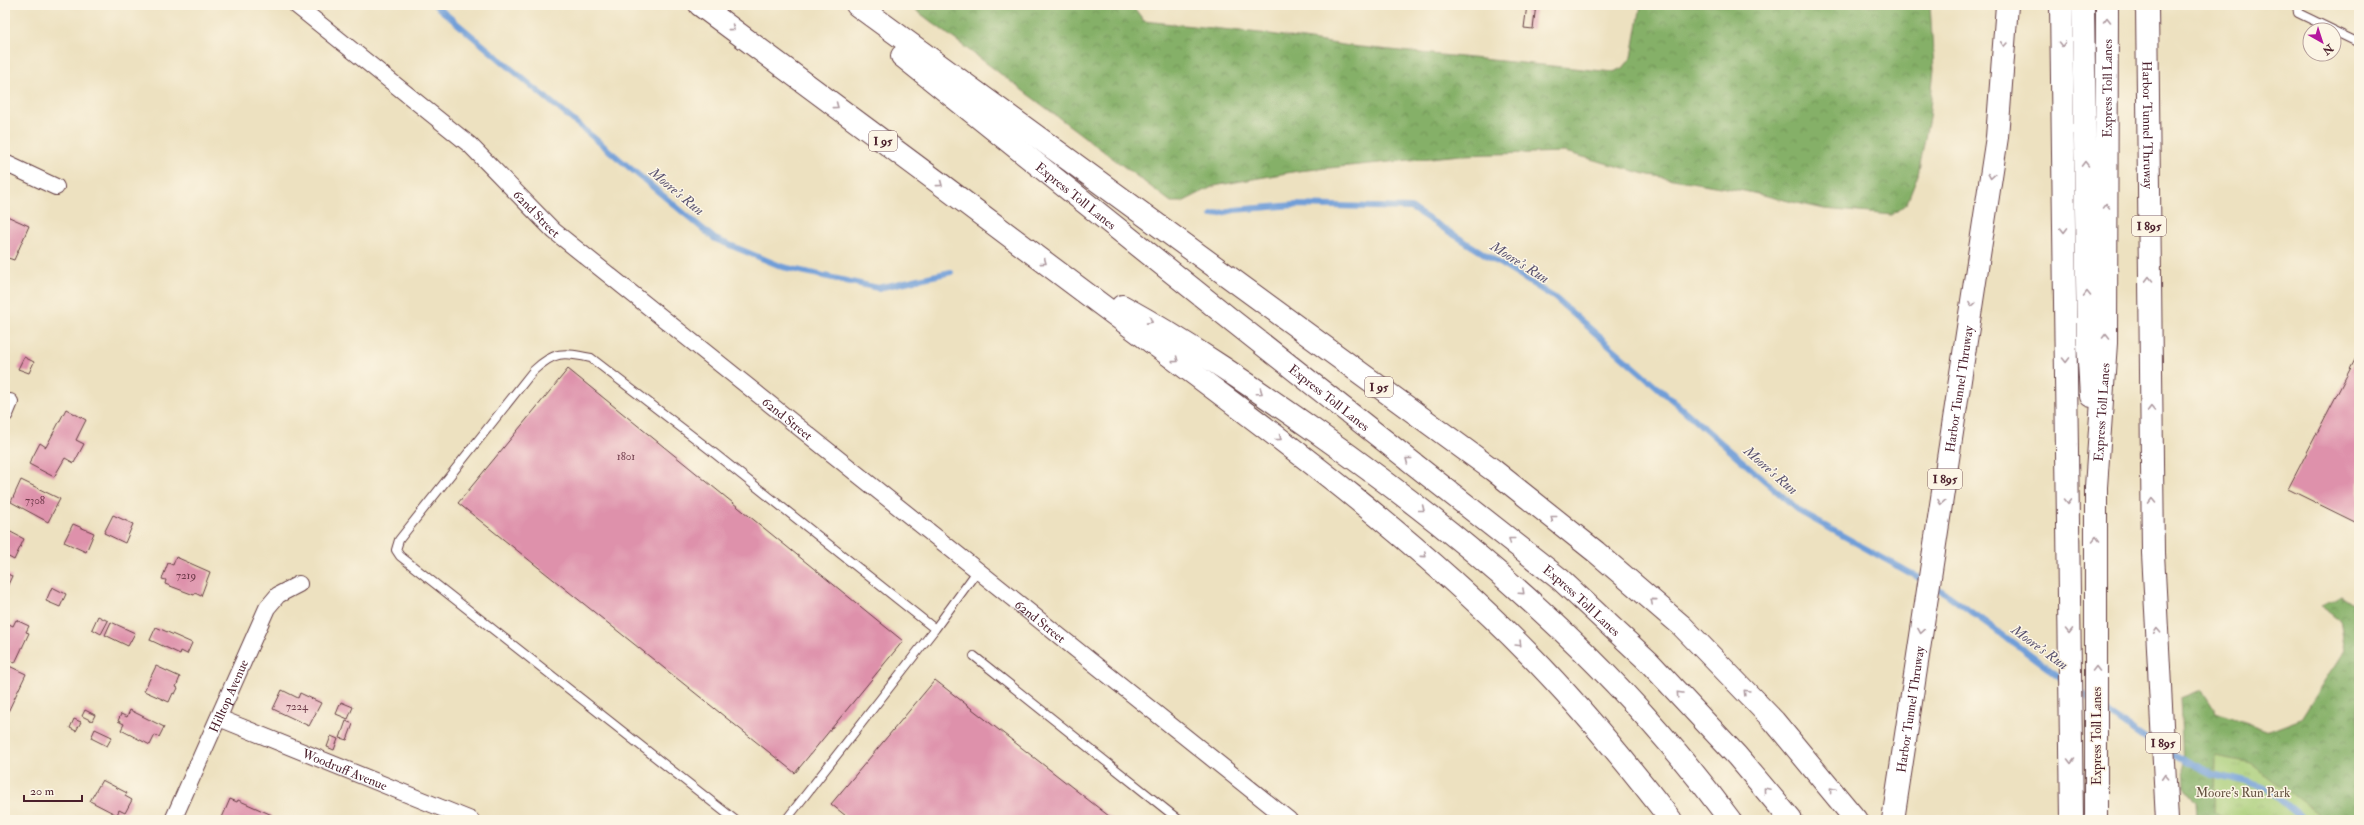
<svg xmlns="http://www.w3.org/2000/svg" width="2364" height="825" viewBox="0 0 2364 825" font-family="'IM FELL Double Pica',serif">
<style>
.forest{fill:url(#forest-crowns);stroke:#68684a}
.park{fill:url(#park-tufts);stroke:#787651}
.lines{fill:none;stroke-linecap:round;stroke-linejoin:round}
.stream{stroke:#6f9ed8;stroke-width:6}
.building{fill:#de91ab}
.lane-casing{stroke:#623c41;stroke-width:10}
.street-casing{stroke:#623c41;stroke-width:18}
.highway-casing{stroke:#623c41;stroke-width:24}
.lane{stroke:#fff;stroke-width:8}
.street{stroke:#fff;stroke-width:16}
.highway{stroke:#fff;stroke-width:22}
.oneway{stroke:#ae9aa0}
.labels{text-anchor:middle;stroke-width:3;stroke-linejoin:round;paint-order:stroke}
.number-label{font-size:11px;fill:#6f3c4b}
.shield{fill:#fcf5e5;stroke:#7f5f63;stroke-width:1}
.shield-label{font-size:12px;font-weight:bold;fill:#4a1f2b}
.street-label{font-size:13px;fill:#4a1f2b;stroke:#fcf5e5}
.park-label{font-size:13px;fill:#665342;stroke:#fcf5e5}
.water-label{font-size:14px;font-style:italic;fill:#595270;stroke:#fcf5e5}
</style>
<defs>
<pattern id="forest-crowns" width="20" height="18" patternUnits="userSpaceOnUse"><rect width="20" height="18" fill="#85b068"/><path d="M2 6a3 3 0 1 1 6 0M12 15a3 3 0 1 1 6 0" fill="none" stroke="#6f8f56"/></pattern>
<pattern id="park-tufts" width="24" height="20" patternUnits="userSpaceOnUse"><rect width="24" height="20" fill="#a7cd77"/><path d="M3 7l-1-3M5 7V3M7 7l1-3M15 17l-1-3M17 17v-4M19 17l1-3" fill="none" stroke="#91b067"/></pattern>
</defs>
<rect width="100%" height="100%" fill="#fcf5e5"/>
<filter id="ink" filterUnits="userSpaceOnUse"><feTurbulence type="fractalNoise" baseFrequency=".025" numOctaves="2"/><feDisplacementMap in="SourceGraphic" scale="8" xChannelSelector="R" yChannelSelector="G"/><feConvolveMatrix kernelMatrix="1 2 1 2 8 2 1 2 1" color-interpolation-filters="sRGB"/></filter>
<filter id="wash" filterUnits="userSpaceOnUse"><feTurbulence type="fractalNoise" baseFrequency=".012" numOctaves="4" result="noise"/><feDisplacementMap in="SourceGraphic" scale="16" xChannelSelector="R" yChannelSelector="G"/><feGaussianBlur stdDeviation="0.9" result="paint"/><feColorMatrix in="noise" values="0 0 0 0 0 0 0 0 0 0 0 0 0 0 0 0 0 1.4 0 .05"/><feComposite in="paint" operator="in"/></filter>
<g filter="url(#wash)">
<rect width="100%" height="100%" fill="#ede1c0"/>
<!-- forest -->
<path class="forest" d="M909,5H1132L1144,21L1270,34L1350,46L1613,72L1623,68L1632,57L1641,5H1930L1934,69L1929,118L1918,175L1907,203L1892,215L1824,209L1744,191L1649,175L1565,152L1461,155L1298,171L1214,186L1182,202H1171Z
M2341,595L2359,607V820H2194L2197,817L2196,802L2184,787L2180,698L2202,690L2216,712L2269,731L2301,719L2345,650L2340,620L2322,606Z"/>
<!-- park -->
<path class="park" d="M2216,756L2251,763L2326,820H2225L2215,811Z"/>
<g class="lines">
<!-- stream -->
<path class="stream" d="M435,5L715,239L783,267L878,288L951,272
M1212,215L1234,210L1295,205L1411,208L1555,298L1802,513L1926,582
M1934,586L1948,595L2064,680
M2075,688L2092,700
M2101,707L2158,747
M2169,752L2213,774L2265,787L2304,820"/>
</g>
<g id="blocks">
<!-- building -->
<path class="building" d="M1527,5H1536L1533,29L1524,28Z
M7,216L29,226L14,260L5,257V221Z
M2359,352V524L2288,489Z
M24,357L34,362L29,373L18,369Z
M568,369L903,641L795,773L458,503Z
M66,409L86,420L76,440L84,444L74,463L65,458L54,477L29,464L40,443L46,447Z
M21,480L60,499L48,522L11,502Z
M113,515L133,524L125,543L104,533Z
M73,524L94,533L86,552L64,542Z
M5,529L24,539L14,560L5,555Z
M176,557L210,572L201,596L195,593L194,595L165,584L166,580L162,579L168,563L173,565Z
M5,573L12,576L5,591Z
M52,587L66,594L60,607L46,601Z
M98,616L108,621L101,634L92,629Z
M16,620L29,626L26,632L29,633L15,663L5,658V622L13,626Z
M111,622L135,633L128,646L105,635Z
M156,627L192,643L187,654L181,651L180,654L150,640Z
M7,665L26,674L5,718V666Z
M156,666L180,677L176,687L178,688L175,694L173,693L169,702L144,691Z
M935,680L1114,820H851L831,804Z
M282,690L298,698L300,693L321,703L309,726L273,709Z
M341,702L353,707L348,719L336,714Z
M85,710L95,715L92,721L82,716Z
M130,710L164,727L159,737L155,735L150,745L121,730L124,724L118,721L121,714L127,717Z
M74,719L81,722L76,731L70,728Z
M346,721L353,724L347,740L340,738Z
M95,729L112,737L107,746L91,738Z
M331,736L338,739L334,750L327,747Z
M102,780L127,793L125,796L132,800L125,813L119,810L117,815L90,801Z
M230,799L237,802L238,800L272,815L269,820H221Z"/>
</g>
</g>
<g filter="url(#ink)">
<use href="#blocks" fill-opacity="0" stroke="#623c41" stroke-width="1"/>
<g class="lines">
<!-- lane casing -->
<g class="lane-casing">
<path id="lane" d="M2297,5L2298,13L2333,30
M2334,31L2359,43
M974,656L1179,820
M735,820L400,556L396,550L399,540L533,371C554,351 563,352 591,358L709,449L935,629
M786,820L935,629L978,570"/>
</g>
<!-- street casing -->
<g class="street-casing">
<g id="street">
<path id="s1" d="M296,5L470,145L554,231L1289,820"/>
<path d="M5,163L56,187"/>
<path d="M5,414L10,402"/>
<path id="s2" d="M219,718L471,820"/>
<path id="s3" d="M173,820L267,608L278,595L299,584"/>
</g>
</g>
<!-- highway casing -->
<g class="highway-casing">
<g id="highway">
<path d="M700,5C839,108 977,211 1115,315C1258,422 1405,527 1530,655C1581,707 1627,763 1671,820"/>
<path d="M857,5L1493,470L1596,552L1682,626L1774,721L1856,820"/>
<path d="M2061,5L2072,820"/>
<path d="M2083,5L2088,344L2091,396"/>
<path id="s4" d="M2147,5L2153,553L2167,820"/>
<path id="s5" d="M902,56L1229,318L1561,580L1649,662L1737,756L1791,820"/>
<path d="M1122,306C1191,344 1254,388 1318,433C1474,543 1616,665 1730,820"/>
<path id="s6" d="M1893,820L1997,137L2007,5"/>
<path id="s7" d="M2096,820V487L2106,343L2107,5"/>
</g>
</g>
<!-- lane -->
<use href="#lane" class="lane"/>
<!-- street -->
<use href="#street" class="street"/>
<!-- highway -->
<use href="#highway" class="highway"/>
</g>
<!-- one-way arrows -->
<defs><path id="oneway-chevron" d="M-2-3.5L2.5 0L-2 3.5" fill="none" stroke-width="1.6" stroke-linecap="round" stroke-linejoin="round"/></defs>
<g class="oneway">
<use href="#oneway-chevron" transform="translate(2107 20) rotate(-90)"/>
<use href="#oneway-chevron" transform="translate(732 28) rotate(37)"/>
<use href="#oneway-chevron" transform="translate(2004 44) rotate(94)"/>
<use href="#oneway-chevron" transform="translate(2062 44) rotate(89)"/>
<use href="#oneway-chevron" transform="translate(836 106) rotate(37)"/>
<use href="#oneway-chevron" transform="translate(2085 164) rotate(-91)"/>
<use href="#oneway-chevron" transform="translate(1991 176) rotate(99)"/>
<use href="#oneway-chevron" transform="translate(940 184) rotate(37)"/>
<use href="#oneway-chevron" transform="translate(2106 206) rotate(-90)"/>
<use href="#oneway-chevron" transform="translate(2064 230) rotate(89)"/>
<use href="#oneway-chevron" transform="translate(1044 262) rotate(37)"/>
<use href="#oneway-chevron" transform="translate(2149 279) rotate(-91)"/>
<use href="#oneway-chevron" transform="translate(2087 294) rotate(-91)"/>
<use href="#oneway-chevron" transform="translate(1972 304) rotate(99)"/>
<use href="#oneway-chevron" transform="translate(1150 321) rotate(29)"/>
<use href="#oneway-chevron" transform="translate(2106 336) rotate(-90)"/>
<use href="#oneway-chevron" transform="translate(1176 360) rotate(37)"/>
<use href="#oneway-chevron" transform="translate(2066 360) rotate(89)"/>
<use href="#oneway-chevron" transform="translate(1260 392) rotate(35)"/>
<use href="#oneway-chevron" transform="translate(2151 409) rotate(-91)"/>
<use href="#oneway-chevron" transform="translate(1279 438) rotate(37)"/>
<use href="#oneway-chevron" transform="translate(1408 460) rotate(-142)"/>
<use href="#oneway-chevron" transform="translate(2068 501) rotate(89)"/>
<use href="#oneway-chevron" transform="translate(2152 501) rotate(-91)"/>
<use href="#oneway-chevron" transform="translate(1941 502) rotate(99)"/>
<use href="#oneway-chevron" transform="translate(1422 509) rotate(38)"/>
<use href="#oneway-chevron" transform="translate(1553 518) rotate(-142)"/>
<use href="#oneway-chevron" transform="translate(2096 539) rotate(-90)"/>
<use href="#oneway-chevron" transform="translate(1511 540) rotate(-142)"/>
<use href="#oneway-chevron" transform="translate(1424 555) rotate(41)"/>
<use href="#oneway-chevron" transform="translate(1522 592) rotate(42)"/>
<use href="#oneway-chevron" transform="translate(1653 601) rotate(-139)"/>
<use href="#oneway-chevron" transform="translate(1921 631) rotate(99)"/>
<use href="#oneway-chevron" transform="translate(2069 631) rotate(89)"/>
<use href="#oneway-chevron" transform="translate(2157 631) rotate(-93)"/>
<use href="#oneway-chevron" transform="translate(1519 644) rotate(45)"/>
<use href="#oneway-chevron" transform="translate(2096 669) rotate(-90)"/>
<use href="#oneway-chevron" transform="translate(1746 692) rotate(-134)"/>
<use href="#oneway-chevron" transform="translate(1679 694) rotate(-133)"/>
<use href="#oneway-chevron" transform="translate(2071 761) rotate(90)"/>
<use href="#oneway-chevron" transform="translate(2165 777) rotate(-93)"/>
<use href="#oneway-chevron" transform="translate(1766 790) rotate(-130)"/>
<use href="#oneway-chevron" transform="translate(1832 790) rotate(-130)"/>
</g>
</g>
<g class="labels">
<!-- number labels -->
<g class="number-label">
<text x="626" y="460">1801</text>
<text x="35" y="504">7308</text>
<text x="186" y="579">7219</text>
<text x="297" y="710">7224</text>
</g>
<!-- shield labels -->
<g class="shield">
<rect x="869" y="131" width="28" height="20" rx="3"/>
<rect x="2132" y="216" width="34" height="20" rx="3"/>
<rect x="1365" y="377" width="28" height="20" rx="3"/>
<rect x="1928" y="469" width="34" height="20" rx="3"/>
<rect x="2146" y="733" width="34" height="20" rx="3"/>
</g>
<g class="shield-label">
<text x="883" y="145">I 95</text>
<text x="2149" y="230">I 895</text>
<text x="1379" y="391">I 95</text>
<text x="1945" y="483">I 895</text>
<text x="2163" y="747">I 895</text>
</g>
<!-- street labels -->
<g class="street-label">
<text dy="5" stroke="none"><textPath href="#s7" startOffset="732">Express Toll Lanes</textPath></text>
<text dy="5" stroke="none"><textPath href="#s4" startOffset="120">Harbor Tunnel Thruway</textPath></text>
<text dy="5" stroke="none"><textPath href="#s5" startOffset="223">Express Toll Lanes</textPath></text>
<text dy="5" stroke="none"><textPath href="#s1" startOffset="319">62nd Street</textPath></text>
<text dy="5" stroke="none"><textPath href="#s6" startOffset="436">Harbor Tunnel Thruway</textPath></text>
<text dy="5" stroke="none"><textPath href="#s5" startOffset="547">Express Toll Lanes</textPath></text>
<text dy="5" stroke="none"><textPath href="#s7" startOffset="408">Express Toll Lanes</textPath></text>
<text dy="5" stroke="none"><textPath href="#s1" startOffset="643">62nd Street</textPath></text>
<text dy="5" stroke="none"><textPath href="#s5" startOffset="871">Express Toll Lanes</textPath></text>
<text dy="5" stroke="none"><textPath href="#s1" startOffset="967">62nd Street</textPath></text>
<text dy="5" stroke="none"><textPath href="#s3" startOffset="136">Hilltop Avenue</textPath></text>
<text dy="5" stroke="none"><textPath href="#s6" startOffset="112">Harbor Tunnel Thruway</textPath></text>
<text transform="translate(2096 736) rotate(-90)" y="5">Express Toll Lanes</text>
<text dy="5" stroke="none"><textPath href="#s2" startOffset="136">Woodruff Avenue</textPath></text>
</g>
<!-- park labels -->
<g class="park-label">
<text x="2243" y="797">Moore's Run Park</text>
</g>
<!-- water labels -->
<g class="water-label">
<text transform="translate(677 191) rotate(40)" y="5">Moore's Run</text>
<text transform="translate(1520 262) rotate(32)" y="5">Moore's Run</text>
<text transform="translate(1771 470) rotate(41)" y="5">Moore's Run</text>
<text transform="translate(2040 647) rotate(36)" y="5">Moore's Run</text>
</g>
</g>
<!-- margin -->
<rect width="2364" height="825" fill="none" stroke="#fcf5e5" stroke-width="20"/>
<!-- north arrow -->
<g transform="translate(2322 42) rotate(141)"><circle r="19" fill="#fcf5e5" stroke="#b59f9b"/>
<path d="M0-3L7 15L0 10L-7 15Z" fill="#b5179e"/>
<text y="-6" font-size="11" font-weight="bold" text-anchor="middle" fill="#4a1f2b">N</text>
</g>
<!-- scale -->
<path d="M24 795v6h58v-6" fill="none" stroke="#4a1f2b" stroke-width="2"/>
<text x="30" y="795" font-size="12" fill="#4a1f2b" stroke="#fcf5e5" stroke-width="3" paint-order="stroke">20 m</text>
</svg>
